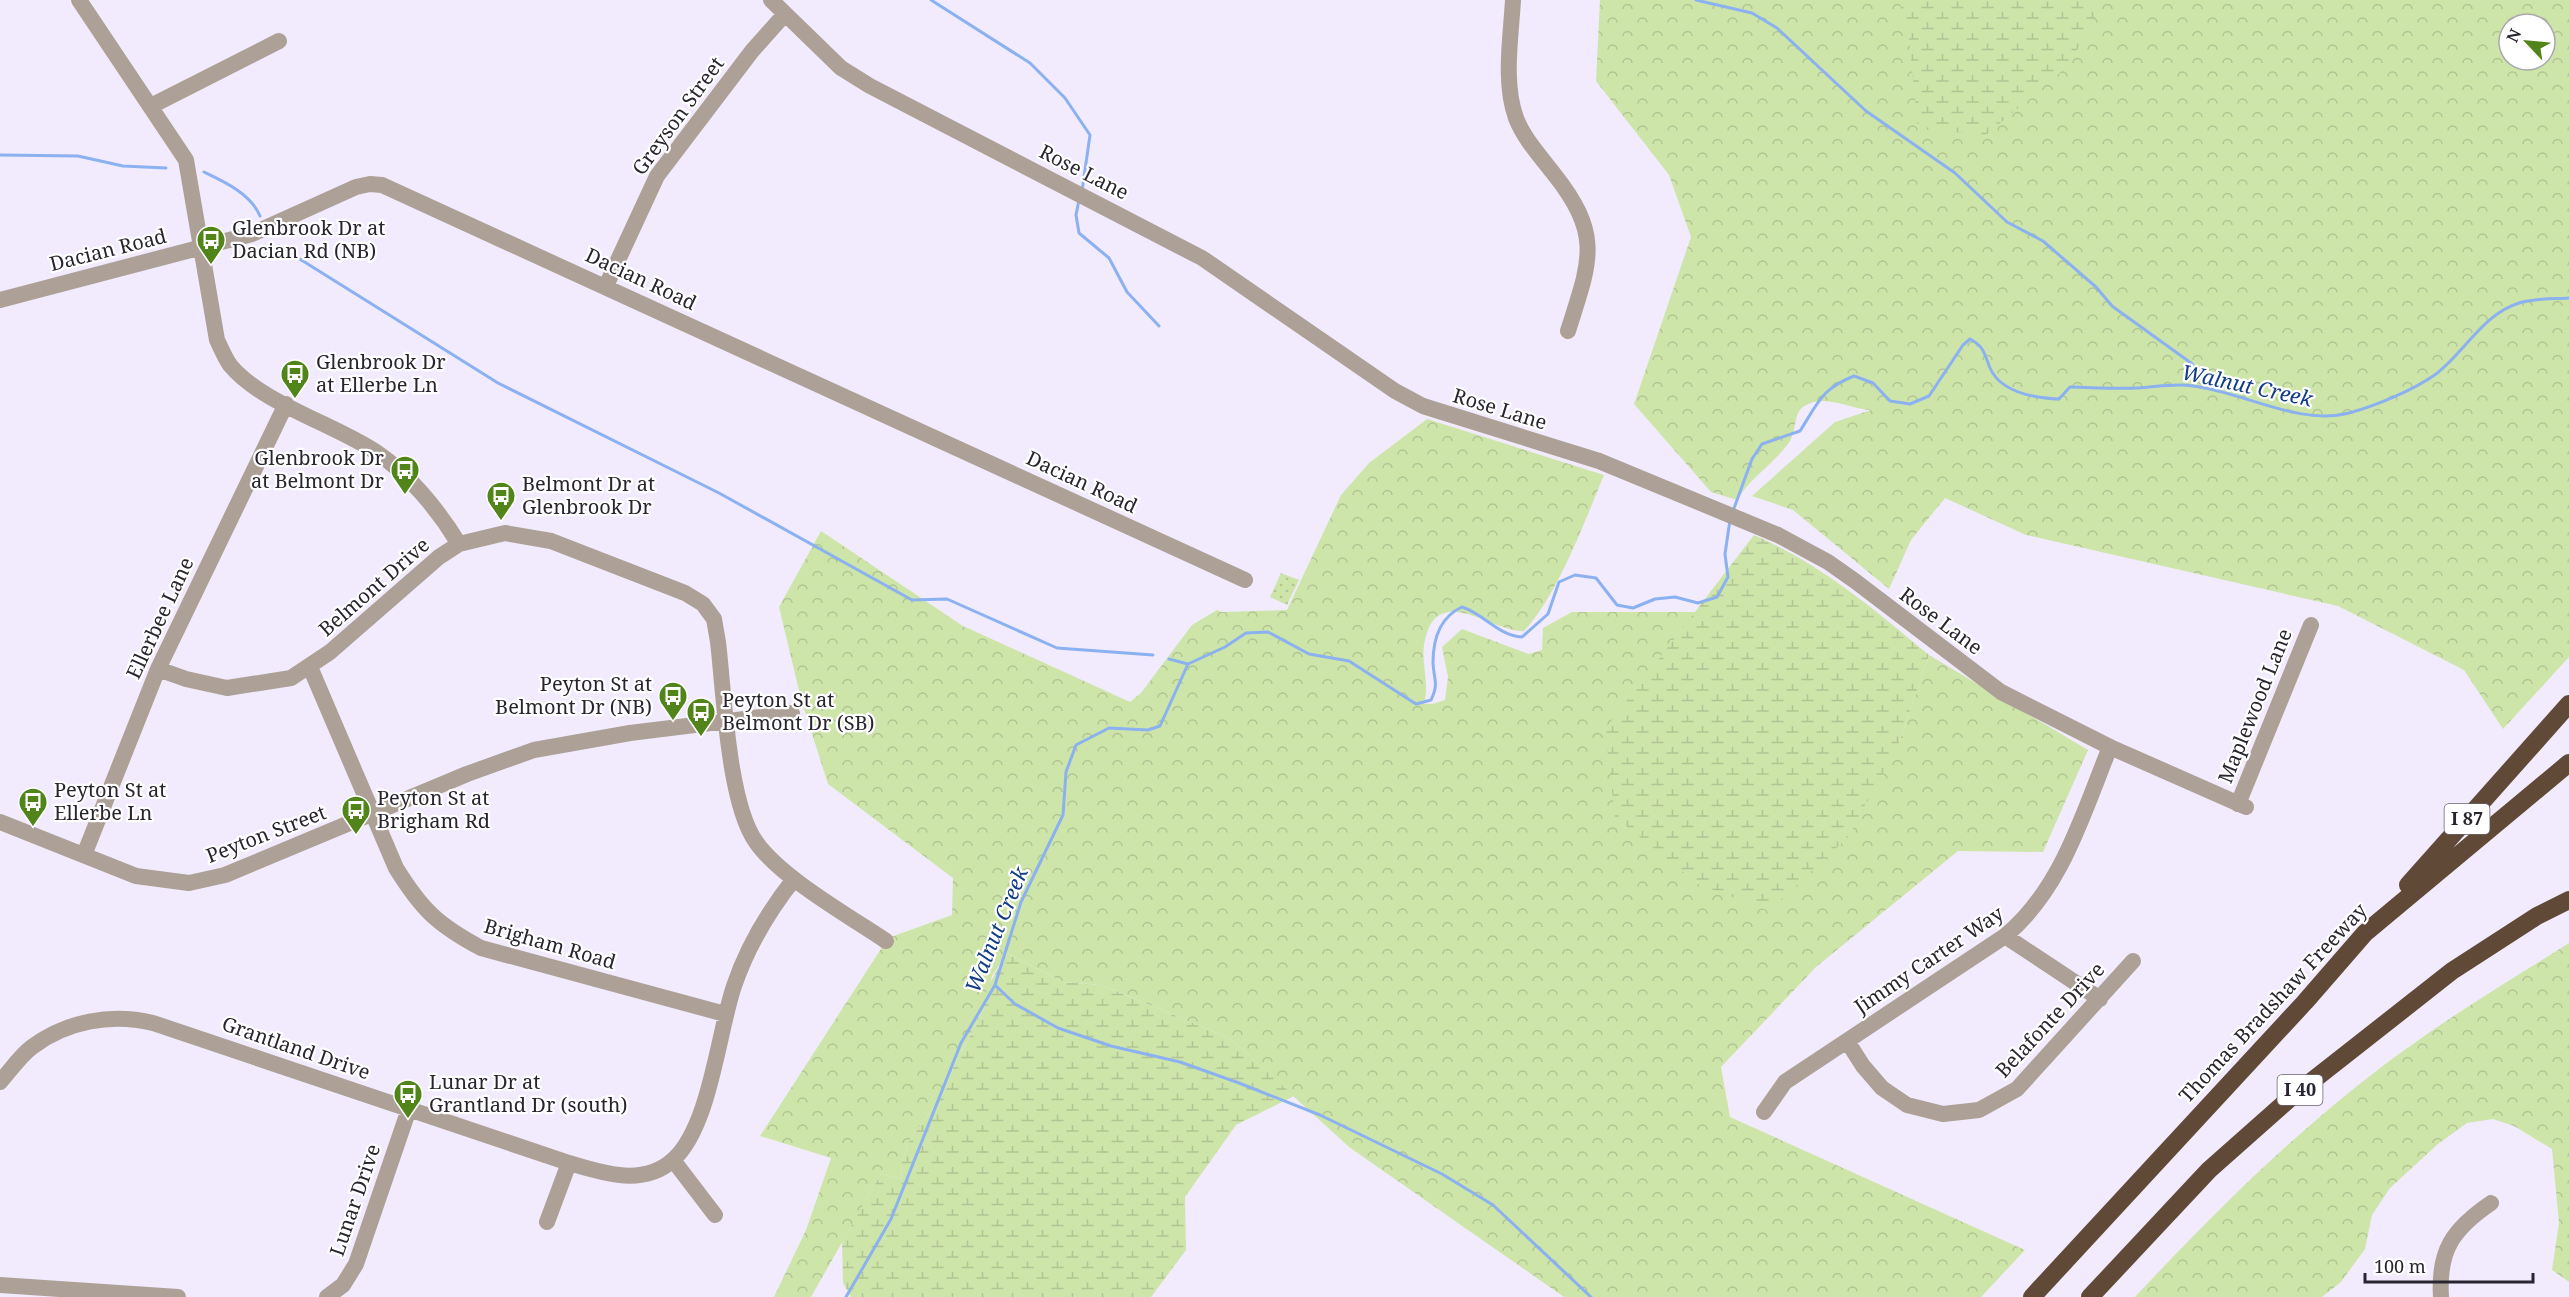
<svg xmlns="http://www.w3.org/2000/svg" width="2569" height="1297" viewBox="0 0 2569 1297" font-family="'Noto Serif',serif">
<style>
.forest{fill:url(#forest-crowns);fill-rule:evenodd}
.wetland{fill:url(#wetland-marsh)}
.park{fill:url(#park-dots)}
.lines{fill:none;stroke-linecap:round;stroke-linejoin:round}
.stream{stroke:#8bb1f1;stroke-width:3}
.minor{stroke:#aca097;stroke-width:16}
.highway{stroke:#604937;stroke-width:18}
.labels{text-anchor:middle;stroke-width:4.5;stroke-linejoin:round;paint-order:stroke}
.shield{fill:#fff;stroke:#69666e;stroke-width:1.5}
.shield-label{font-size:18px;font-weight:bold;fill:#292530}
.street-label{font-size:20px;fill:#292530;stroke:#fff}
.poi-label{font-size:20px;fill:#292530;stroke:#fff;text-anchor:start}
.water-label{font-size:21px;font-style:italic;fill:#123c86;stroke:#fff}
</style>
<defs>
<pattern id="forest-crowns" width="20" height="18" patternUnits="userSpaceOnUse" patternTransform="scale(1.5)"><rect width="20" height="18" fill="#cee5aa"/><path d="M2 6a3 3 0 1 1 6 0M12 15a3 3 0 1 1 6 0" fill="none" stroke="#b1c493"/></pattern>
<pattern id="wetland-marsh" width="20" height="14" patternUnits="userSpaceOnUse" patternTransform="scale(1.5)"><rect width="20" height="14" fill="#cee5aa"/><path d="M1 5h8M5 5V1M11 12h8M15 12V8" fill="none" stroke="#b1c493"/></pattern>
<pattern id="park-dots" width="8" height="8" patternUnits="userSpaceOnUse" patternTransform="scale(1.5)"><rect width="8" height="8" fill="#cee5aa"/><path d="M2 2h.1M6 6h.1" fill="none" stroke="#b1c493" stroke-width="1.8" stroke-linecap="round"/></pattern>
</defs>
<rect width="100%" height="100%" fill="#f1ebfd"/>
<!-- forest -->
<path class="forest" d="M1600,0H2569V657L2503,729L2464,670L2338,606L2026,535L1945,498L1911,540L1889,589L1793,510L1752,496L1835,422L1871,410C1851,410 1824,392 1803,407C1793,414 1797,433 1788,444C1773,464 1750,478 1737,500L1711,492L1634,404L1691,237L1669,175L1596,81ZM2509,24H2545V60H2509Z
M1427,419L1604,475C1585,521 1557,596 1524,631C1493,633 1438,581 1425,640C1420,659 1429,680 1425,700L1416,703L1432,704L1445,700L1448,677L1442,647L1462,629L1529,654L1542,650L1543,628L1572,612H1696L1605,730L1899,743L1929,655L2088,750L2043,852L1958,851L1816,967L1721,1067L1730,1117L2025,1250L1981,1297H1564L1349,1147L1231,1039L1102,985L1063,982L1007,953L992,976L983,1011L953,1068L944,1093L910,1139L900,1167L903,1179L881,1174L811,1297H774L806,1230L831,1158L760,1136L888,938L952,915L953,878L828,784L801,699L779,607L821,531L963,626L1130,702L1141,693L1192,625L1217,610L1222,612L1287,610L1341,495L1369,463Z
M2569,943V1282L2552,1270L2559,1223L2552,1149L2514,1126L2493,1119L2467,1123L2438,1144L2390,1188L2372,1215L2365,1249L2341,1282L2322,1297H2135C2220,1206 2311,1116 2413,1044C2463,1008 2517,976 2569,943Z"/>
<!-- wetland -->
<path class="wetland" d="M1899,0H2105L2068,66L1986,135L1918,129L1908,28Z
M1754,535C1824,566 1871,607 1929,655L1899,743L1848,837L1769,911L1698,884L1615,817L1605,729Z
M1007,953L1063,982L1102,985L1231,1039L1294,1096L1236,1125L1185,1197L1186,1250L1151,1297H851L843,1283L842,1242L881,1174L903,1179L900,1167L910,1139L944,1093L953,1068L983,1011L987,988Z"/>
<!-- park -->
<path class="park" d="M1281,573L1299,580L1287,605L1270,597Z"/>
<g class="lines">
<!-- stream -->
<path class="stream" d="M931,0L1030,63L1065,98L1090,135L1082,191
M1696,0L1752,13L1777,28L1866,111L1955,173L2007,222L2043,241L2096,287L2112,306L2191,363L2217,388
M0,155L78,156L123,166L166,168
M204,172C225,182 251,194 260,216
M1079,200L1076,215L1079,233L1109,258L1127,292L1159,326
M279,246L498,383L719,493L912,600L947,599L1057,648L1153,655
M1733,511L1752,459L1762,444L1800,431C1818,403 1821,389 1854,376L1873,383L1890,401L1910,404L1929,396L1963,345L1970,339C1985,347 1984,354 1990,368C2001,393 2035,398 2059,399L2070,387C2093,388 2115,389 2138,388C2156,387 2176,383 2193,386C2244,392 2298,426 2349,413C2375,406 2414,390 2436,374C2464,353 2483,314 2519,303C2535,298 2553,299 2569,298
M1169,659L1188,664
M995,985L1015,1004L1058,1028L1111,1046L1180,1062L1239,1083L1320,1115L1442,1174L1493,1205L1591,1297
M846,1297L891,1219L961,1043L995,985L1021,902L1063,815L1066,772L1076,745L1109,728L1148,730L1160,726L1188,664L1225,647L1246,633L1268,632L1309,654L1349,661L1416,704L1431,700C1439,683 1434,681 1433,663C1433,639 1440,617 1462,607C1484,614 1499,636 1522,637L1548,614L1559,582L1575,575L1596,578L1617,605L1633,608L1655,599L1675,597L1698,603L1717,597L1728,577L1725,554L1730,520"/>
<!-- minor -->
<path class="minor" d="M79,0L186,160L217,340C221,348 225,358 230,365C261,403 334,424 376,452C409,474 439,511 459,544
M771,0L841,68L870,86L1202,258L1395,391L1423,406L1599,461L1778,535L1828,562L1855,581L2001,692L2110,747L2246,807
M1513,0C1511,37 1503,82 1516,118C1524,139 1541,157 1554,174C1603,236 1590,261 1568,331
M151,106L279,41
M606,286L657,176L752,51L785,14
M0,300L252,234L356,187L370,184L382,185L1245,580
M310,667L396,868C422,910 438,925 481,948L725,1014
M158,669L186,679L227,688L291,678L330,652L439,557L459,544L505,533L551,541L685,593L703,604L714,619L718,642C724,692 728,803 756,842C780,877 849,916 886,941
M2238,804L2311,625
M0,822L136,876L189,883L225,875L467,774L534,750L630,733L792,713
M84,855L158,669L286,404
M2005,936L2100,999
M1847,1041L1863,1066L1882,1088L1907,1105L1943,1114L1979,1110L2017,1089L2133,961
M0,1082C10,1071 20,1056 32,1047C67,1021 111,1013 153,1023L569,1163C602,1173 643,1187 673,1160C710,1127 718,1033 734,986C748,945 768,912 794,879
M1764,1112L1785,1082L2005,936C2062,889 2083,813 2110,747
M673,1160L715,1215
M547,1222L569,1163
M0,1285L178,1297
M327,1297L343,1285L356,1264L409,1109
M2441,1297C2438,1250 2453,1229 2491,1203"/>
<!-- highway -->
<path class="highway" d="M2408,885L2569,704
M2032,1297L2305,1002L2365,933L2569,763
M2090,1297L2209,1170L2288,1100L2452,971L2537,916L2569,900"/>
</g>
<!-- icons -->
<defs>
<g id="bus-pin" transform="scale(1.5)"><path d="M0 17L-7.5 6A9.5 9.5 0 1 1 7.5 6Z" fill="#518419" stroke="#fff"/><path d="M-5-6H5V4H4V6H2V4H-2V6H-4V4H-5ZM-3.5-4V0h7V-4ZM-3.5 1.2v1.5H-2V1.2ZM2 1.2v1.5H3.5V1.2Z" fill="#fff"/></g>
</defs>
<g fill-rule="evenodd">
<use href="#bus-pin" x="211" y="240"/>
<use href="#bus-pin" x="295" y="374"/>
<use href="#bus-pin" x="405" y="470"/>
<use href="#bus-pin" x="501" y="496"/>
<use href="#bus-pin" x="673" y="696"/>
<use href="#bus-pin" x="701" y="712"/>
<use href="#bus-pin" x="33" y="802"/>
<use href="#bus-pin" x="356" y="810"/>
<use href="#bus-pin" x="408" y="1094"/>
</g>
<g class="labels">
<!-- shield labels -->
<g class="shield">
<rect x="2444.5" y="804" width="45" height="30" rx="4.5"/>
<rect x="2277.5" y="1075" width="45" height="30" rx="4.5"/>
</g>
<g class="shield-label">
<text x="2467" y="825">I 87</text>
<text x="2300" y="1096">I 40</text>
</g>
<!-- street labels -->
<g class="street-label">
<text transform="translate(678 116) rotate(-54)" y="7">Greyson Street</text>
<text transform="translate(1084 172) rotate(27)" y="7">Rose Lane</text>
<text transform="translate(108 250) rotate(-14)" y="7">Dacian Road</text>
<text transform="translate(641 279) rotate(25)" y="7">Dacian Road</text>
<text transform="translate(1500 409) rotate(17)" y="7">Rose Lane</text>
<text transform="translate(1082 482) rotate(25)" y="7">Dacian Road</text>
<text transform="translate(374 587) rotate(-41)" y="7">Belmont Drive</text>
<text transform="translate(160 618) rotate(-65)" y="7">Ellerbee Lane</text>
<text transform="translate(1941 621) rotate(37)" y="7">Rose Lane</text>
<text transform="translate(2255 706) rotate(-68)" y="7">Maplewood Lane</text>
<text transform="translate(266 834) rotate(-21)" y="7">Peyton Street</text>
<text transform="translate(550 944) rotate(16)" y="7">Brigham Road</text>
<text transform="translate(1929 960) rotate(-34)" y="7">Jimmy Carter Way</text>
<text transform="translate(2273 1003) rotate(-47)" y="7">Thomas Bradshaw Freeway</text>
<text transform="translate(2050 1020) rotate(-47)" y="7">Belafonte Drive</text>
<text transform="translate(296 1048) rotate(19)" y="7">Grantland Drive</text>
<text transform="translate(355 1200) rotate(-71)" y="7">Lunar Drive</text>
</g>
<!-- poi labels -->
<g class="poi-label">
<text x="232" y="235">Glenbrook Dr at<tspan x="232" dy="23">Dacian Rd (NB)</tspan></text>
<text x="316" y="369">Glenbrook Dr<tspan x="316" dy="23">at Ellerbe Ln</tspan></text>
<text x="384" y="465" text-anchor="end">Glenbrook Dr<tspan x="384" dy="23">at Belmont Dr</tspan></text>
<text x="522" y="491">Belmont Dr at<tspan x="522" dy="23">Glenbrook Dr</tspan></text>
<text x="652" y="691" text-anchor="end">Peyton St at<tspan x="652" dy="23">Belmont Dr (NB)</tspan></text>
<text x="722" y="707">Peyton St at<tspan x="722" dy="23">Belmont Dr (SB)</tspan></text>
<text x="54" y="797">Peyton St at<tspan x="54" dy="23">Ellerbe Ln</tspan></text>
<text x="377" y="805">Peyton St at<tspan x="377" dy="23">Brigham Rd</tspan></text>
<text x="429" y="1089">Lunar Dr at<tspan x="429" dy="23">Grantland Dr (south)</tspan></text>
</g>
<!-- water labels -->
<g class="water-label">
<text transform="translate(2247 386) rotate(12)" y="7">Walnut Creek</text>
<text transform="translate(997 930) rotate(-68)" y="7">Walnut Creek</text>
</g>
</g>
<!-- north arrow -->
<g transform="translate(2527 42) rotate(296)"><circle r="28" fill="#ffffff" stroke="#a9a8ac" stroke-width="1.5"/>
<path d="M0-4.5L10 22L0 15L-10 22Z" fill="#518419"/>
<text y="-9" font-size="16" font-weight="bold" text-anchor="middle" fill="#292530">N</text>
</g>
<!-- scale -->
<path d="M2365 1273v9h168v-9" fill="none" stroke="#292530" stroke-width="3"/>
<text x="2374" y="1273" font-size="18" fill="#292530" stroke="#ffffff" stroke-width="4.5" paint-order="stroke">100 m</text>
</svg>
